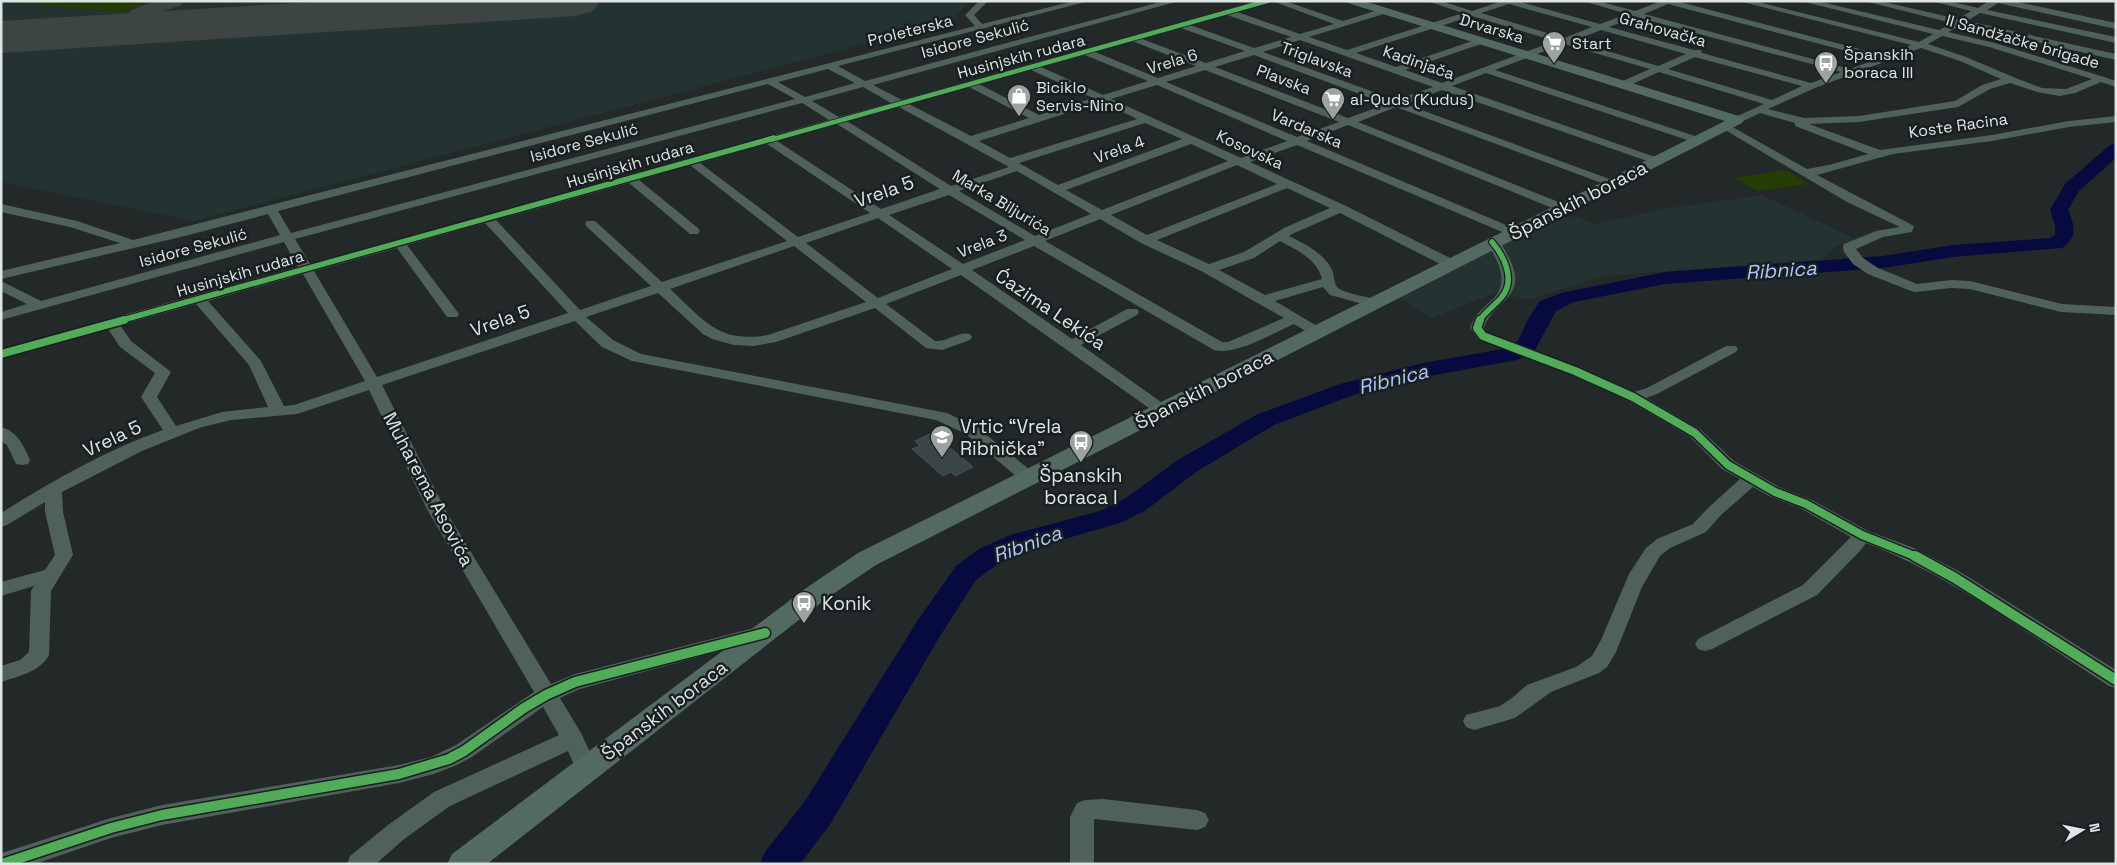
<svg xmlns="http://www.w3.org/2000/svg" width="2117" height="865" viewBox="0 0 2117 865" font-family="'Space Grotesk',sans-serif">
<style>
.built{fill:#243232}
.green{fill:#263c05}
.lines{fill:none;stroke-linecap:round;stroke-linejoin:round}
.river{fill:#070a3e;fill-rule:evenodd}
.taxiway{fill:#3d4543;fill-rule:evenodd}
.runway{fill:#3d4543;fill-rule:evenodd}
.building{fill:#3a4548;stroke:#4d5050}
.minor{fill:#4f6159;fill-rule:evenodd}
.major{fill:#536a62;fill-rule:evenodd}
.cycleway-far3-casing{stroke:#181f20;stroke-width:6}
.cycleway-far2-casing{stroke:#181f20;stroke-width:8}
.cycleway-far1-casing{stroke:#181f20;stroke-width:11}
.cycleway-casing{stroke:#181f20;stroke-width:13}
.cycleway-far3{stroke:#51ab58;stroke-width:4.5}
.cycleway-far2{stroke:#51ab58;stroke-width:5.5}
.cycleway-far1{stroke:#51ab58;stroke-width:8}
.cycleway{stroke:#51ab58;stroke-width:10}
.labels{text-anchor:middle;stroke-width:5;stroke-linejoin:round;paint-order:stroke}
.far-street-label{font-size:16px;fill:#dfe4e4;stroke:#181f20}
.far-poi-label{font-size:16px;fill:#dfe4e4;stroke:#181f20;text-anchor:start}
.street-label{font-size:19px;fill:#dfe4e4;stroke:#181f20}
.poi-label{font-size:19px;fill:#dfe4e4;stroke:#181f20;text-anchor:start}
.water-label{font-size:20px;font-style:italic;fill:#b1c6fc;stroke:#181f20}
</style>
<rect width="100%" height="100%" fill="#232828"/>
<!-- built -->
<path class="built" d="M1,1H971L951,21L194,221L1,182Z
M1762,195L1858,240L1834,247L1823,259L1605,276L1527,300L1497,292L1432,318L1397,296L1543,223L1575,216L1596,224L1663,209Z"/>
<!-- green -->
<path class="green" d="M2,1H152L121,12Z
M1785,170L1810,184L1758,191L1734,178Z"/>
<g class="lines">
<!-- river -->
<path class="river" d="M2116,144V158L2079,191L2068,210C2075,226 2078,237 2062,248L1953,257L1883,268L1665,284L1574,302L1556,311L1535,350L1517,360L1424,377L1356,394L1274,425L1196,472L1146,510L1120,523L1030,549L999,563L976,580L940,636L831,823L800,864H760L765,852L805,801L918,620L956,566L979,549L1010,535L1100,511L1126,498L1178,460L1256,415L1340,384L1423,363L1503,349L1518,341L1528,319L1540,301L1561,293L1665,272L1883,256L1953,245L2050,238L2055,235V225L2050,210L2065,184L2110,145Z"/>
<!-- taxiway -->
<path class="taxiway" d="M155,1H183L181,5L153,15L155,18L152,22C142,25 133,23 128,14L131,10Z"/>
<!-- runway -->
<path class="runway" d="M330,1H600L593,11L576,16L1,53V21Z"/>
</g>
<!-- building -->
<path class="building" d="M932,433L973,467L955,476L951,472L943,476L912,449L920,446L915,441Z"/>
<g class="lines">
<!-- minor -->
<path class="minor" d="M979,1H988L974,15L982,24L1074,1H1089L838,66L865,81L1164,1H1179L873,85L902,100L1257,1H1271L1237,12L1300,34L1334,24L1272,1H1285L1343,21L1381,9H1387V13L1309,37L1347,50L1463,13L1427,1H1441L1472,11L1502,1H1517L1600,24L1627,14L1583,1H1598L1635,11L1661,1H1676L1886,56L1911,45L1739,1H1754L1919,42L1933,34L1801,1H1817L1939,30L1952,23L1864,1H1880L1958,19L1971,11L1931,1H1948L1978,8L1989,1H2013L2116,23V29L1998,3L1987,10L2116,37V43L1980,13L1967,21L2116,54V60L1961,25L1948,32L1995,43L2104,77L2116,81V87L2101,82L2075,93L2060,96L2037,92L2010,83L1990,89L1958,107L1859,122L1809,124L1880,150L1992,135L2069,121L2116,116V122L2069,127L1992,141L1893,154L1817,175L1914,226L1912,232L1883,237L1856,249L1863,258L1878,268L1917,284L1951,280L1970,281L2062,304L2116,307V315L2061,312L1970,289L1951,288L1916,292L1911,291L1868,274L1853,264L1844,252L1843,247L1844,244L1876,231L1900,227L1847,202L1720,127L1725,124L1729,125L1807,169L1829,165L1868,154L1795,126V123L1760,113L1741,122H1733L1732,120L1733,118L1764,104L1659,72L1626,87H1618V83L1650,69L1564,44L1495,70L1701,138L1702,140L1701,142H1693L1486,73L1452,86L1661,159L1663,161L1661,163H1653L1442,90L1405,104L1615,181L1617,183L1611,187L1607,185L1396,107L1358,122L1566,205L1568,208L1566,211L1562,212L1348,125L1307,141L1518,230L1520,233L1514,237L1297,145L1250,162L1344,205L1456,261L1458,264L1451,268L1446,267L1340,213L1292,234L1289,236C1305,244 1324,253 1332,270C1335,276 1333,283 1338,288C1346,294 1369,297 1380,300L1382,303L1375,307L1370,306L1330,295L1323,287L1275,301L1322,329L1324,332L1322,335H1312L1294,324C1273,333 1236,356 1214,350L1034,246L972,270L1072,339L1127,309H1137L1139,312L1137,315L1081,345L1168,407L1170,410L1168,413H1156L961,275L886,304L935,341C947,342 958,331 970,334L972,337L970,340L942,350L926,348L875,308L776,342L754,346L734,345L712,339L703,334L658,293L586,317L613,340L641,354L947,413L978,428L1035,474L1038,478L1035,482L1029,483L1023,482L966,434L936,420L632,361L602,347L575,321L382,385L446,511L551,684L575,674L758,627L765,629L768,634L765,639L580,689L560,698L581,733L598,769L595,776L587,778L579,776L568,751L450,806L404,839L376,864H347L350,856L388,825L434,792L559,735L543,707L472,757L457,765L434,774L399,783L162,825L111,838L35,864H1L2,853L111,818L162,805L399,765L431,757L456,745L534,692L428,511L369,390L297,414L231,420L199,428L142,451L62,492L63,512L73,555L51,591L49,655C40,672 19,676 1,682V666L20,660L29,652L31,591L34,586L1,596V582L45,570L55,555L45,512V502L7,525L1,527V513C52,481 106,450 163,430L141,397L155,373L120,347L108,329L1,358V349L298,267L284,242L1,320V312L27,304L1,291V281L41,301L280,235L268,214L185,236L1,279V271L120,243L70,227L1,212V204L77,221L133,240L975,26L965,15ZM1509,4L1592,27L1564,38L1481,13ZM1668,4L1877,59L1850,69L1644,14ZM1227,15L1291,37L1254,48L1190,25ZM1472,16L1555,41L1442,83L1405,70L1484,43V39H1478L1396,67L1356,53ZM1636,17L1841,72L1811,83L1702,53L1701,50H1694L1609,27ZM1181,28L1245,51L1206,63L1142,39ZM1601,30L1686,54L1658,66L1573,41ZM1942,36L1989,47L2092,79L2066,89L2042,88L2018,79L1966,57L1928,44ZM1300,40L1433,87L1396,100L1263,52ZM1132,41L1196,66L1158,78L1095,52ZM1921,48L1960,61L2001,79L1982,85L1955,101L1859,116L1804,118L1768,109L1815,88ZM1085,55L1148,81L1103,95L1041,67ZM1254,55L1387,104L1348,118L1215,67ZM1695,57L1802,86L1772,100L1668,69ZM828,69L855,83L805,97L778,82ZM1031,70L1093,98L1039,115L979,84ZM1205,70L1339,122L1297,137L1166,82ZM768,84L795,99L291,233L278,211ZM1157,85L1287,141L1241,158L1111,99ZM863,87L891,103L839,117L812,101ZM969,87L1029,118L971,136L909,104ZM1102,102L1137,119L1010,158L979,141ZM802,103L829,120L310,264L295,239ZM899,107L1009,167L951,186L847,121ZM1145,123L1182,139L1058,185L1019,163ZM837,124L940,189L881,209L777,141ZM767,144L870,213L798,237L700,163ZM1191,144L1228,161L1102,210L1066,190ZM690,165L787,241L662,282L595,221H587L585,224L587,227L651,286L580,310L496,220L629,183L690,234H698L700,231L698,228L639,180ZM1237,165L1277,184L1147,235L1111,215ZM1017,171L1091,214L1035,236L959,191ZM1287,188L1330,208L1284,228L1244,252L1209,264L1157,240ZM949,195L1025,240L963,264L889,215ZM878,218L952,269L878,298L806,243ZM1100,219L1141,243L1203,272L1284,318L1228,342H1222L1045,241ZM485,223L568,313L377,377L314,271L397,248L447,317H457L459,314L407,245ZM1280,241C1297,250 1317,259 1322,279L1265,295L1219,270L1254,258ZM794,246L866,302L768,335C718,344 703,319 670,289ZM303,274L365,381L294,405L284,406L261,361L208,301ZM196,304L249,365L268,407L222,412L176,426L157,397L171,372L131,341L120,325Z
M1492,238C1500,240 1504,248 1507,254C1532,299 1493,299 1484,328L1488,333L1580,368L1634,392L1647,388L1726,346H1736L1738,349L1736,352L1657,394L1646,398L1701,430L1734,461L1781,488L1812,500L1868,531L1914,548L1962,573L2116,670V688L2109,686C2031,636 1952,576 1866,543L1860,551L1817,595L1712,649L1705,651L1698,649L1695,644L1698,639L1803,585L1851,537L1800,508L1769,496L1753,487L1721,515L1706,532L1670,548L1660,556L1642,587L1616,652L1607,667L1599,673L1551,692L1515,718L1474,730L1466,727L1463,721L1466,715L1500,706L1512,698L1527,685L1576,667L1592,656L1601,640L1629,574L1646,548L1657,539L1693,524L1709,507L1740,479L1722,469L1689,436L1627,400L1570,374L1478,339L1470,328C1474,314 1484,308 1494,298C1510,281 1497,258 1486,242Z
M1,427C17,431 24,446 30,460L28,464L22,465L16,464L7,445L1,441Z
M1103,799L1197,810L1205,813L1209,820L1205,827L1197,830L1094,819V864H1070V817L1077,803L1085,800Z"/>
<!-- major -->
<path class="major" d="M1347,1H1364L1742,117L1744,120L1742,123L876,565L827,598L487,864H447L452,854L809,586L858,553L1725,121L1348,3Z"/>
<!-- cycleway-far3 casing -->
<g class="cycleway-far3-casing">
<path id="cycleway-far3" d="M770,140L1267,1"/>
</g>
<!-- cycleway-far2 casing -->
<g class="cycleway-far2-casing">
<path id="cycleway-far2" d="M119,321L774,138
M1479,321C1485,312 1494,306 1501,298C1516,281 1505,257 1492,242"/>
</g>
<!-- cycleway-far1 casing -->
<g class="cycleway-far1-casing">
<path id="cycleway-far1" d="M1480,320L1477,328L1483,336L1575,371L1633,397L1695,433L1728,465L1775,492L1806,504L1862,535L1917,557
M1,354L124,320"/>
</g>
<!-- cycleway casing -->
<g class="cycleway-casing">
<path id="cycleway" d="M1915,556L1955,578L2116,680
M2,864L111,828L162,815L399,774L449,759L464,751L524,708L546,695L575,682L765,633"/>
</g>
<!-- cycleway-far3 -->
<use href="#cycleway-far3" class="cycleway-far3"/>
<!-- cycleway-far2 -->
<use href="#cycleway-far2" class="cycleway-far2"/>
<!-- cycleway-far1 -->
<use href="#cycleway-far1" class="cycleway-far1"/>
<!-- cycleway -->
<use href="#cycleway" class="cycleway"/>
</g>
<!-- icons -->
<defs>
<g id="supermarket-pin" transform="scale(1.25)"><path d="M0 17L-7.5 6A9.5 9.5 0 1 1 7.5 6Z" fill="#9da2a2" stroke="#181f20"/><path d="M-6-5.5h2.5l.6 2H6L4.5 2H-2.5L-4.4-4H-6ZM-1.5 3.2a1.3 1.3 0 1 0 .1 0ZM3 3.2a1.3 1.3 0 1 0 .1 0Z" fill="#fff"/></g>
<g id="bus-pin" transform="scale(1.25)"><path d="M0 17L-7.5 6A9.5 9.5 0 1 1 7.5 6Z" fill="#9da2a2" stroke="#181f20"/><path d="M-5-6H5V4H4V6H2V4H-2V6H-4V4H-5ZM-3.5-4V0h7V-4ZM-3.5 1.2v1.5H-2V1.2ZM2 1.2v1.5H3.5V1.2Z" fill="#fff"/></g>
<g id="shop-pin" transform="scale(1.25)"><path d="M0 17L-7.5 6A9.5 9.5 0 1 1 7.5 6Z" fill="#9da2a2" stroke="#181f20"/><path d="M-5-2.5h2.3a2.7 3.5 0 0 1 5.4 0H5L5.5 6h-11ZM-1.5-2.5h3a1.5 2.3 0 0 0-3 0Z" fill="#fff"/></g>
<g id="school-pin" transform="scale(1.25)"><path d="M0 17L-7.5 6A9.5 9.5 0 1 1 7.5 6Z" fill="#9da2a2" stroke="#181f20"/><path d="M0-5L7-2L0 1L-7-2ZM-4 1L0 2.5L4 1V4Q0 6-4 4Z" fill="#fff"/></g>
</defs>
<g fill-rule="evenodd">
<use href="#supermarket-pin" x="1554" y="43"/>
<use href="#bus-pin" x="1826" y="63"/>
<use href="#shop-pin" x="1019" y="96"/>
<use href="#supermarket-pin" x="1333" y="99"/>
<use href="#school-pin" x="942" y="437"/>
<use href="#bus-pin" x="1081" y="442"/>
<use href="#bus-pin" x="804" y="603"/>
</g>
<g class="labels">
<!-- far-street labels -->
<g class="far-street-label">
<text transform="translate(1492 28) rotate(17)" y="6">Drvarska</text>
<text transform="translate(1663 29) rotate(16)" y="6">Grahovačka</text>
<text transform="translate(910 30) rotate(-14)" y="6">Proleterska</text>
<text transform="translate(975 38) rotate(-15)" y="6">Isidore Sekulić</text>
<text transform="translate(2023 41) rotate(16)" y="6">II Sandžačke brigade</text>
<text transform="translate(1021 56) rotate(-15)" y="6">Husinjskih rudara</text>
<text transform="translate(1317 59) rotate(20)" y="6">Triglavska</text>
<text transform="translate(1172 61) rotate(-17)" y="6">Vrela 6</text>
<text transform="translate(1419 62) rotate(19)" y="6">Kadinjača</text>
<text transform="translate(1284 79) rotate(21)" y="6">Plavska</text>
<text transform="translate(1958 125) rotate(-8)" y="6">Koste Racina</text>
<text transform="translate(1307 128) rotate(23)" y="6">Vardarska</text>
<text transform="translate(584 142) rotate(-15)" y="6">Isidore Sekulić</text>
<text transform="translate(1119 149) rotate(-20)" y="6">Vrela 4</text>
<text transform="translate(1250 149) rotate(25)" y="6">Kosovska</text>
<text transform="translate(630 164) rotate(-16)" y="6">Husinjskih rudara</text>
<text transform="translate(1002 202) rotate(31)" y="6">Marka Biljurića</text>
<text transform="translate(982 243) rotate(-21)" y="6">Vrela 3</text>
<text transform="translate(193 247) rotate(-15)" y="6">Isidore Sekulić</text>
<text transform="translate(240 273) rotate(-16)" y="6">Husinjskih rudara</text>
</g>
<!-- far-poi labels -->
<g class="far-poi-label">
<text x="1572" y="49">Start</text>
<text x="1844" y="60">Španskih<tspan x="1844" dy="18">boraca III</tspan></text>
<text x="1036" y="93">Biciklo<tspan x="1036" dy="18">Servis-Nino</tspan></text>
<text x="1350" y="105">al-Quds (Kudus)</text>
</g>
<!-- street labels -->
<g class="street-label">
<text transform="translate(884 191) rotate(-19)" y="7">Vrela 5</text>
<text transform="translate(1578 200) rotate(-27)" y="7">Španskih boraca</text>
<text transform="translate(1051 309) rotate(34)" y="7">Ćazima Lekića</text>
<text transform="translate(500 320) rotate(-19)" y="7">Vrela 5</text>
<text transform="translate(1204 389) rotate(-27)" y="7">Španskih boraca</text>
<text transform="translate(112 438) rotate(-25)" y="7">Vrela 5</text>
<text transform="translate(429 489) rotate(62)" y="7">Muharema Asovića</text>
<text transform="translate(664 710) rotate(-37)" y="7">Španskih boraca</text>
</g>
<!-- poi labels -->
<g class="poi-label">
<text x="960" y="433">Vrtic “Vrela<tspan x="960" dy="22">Ribnička”</tspan></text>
<text x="1081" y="482" text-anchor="middle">Španskih<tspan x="1081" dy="22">boraca I</tspan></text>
<text x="822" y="610">Konik</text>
</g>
<!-- water labels -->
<g class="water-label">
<text transform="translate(1781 270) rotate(-4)" y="7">Ribnica</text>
<text transform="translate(1393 379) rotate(-14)" y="7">Ribnica</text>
<text transform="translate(1027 544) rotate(-20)" y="7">Ribnica</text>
</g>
</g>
<!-- border -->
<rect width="2117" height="865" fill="none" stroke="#dfe4e4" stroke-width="5"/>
<!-- north arrow -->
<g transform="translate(2082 830) rotate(80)" stroke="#181f20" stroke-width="4" paint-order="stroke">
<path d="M0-4L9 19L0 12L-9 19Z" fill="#dfe4e4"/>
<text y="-8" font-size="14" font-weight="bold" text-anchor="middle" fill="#dfe4e4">N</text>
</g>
</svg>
